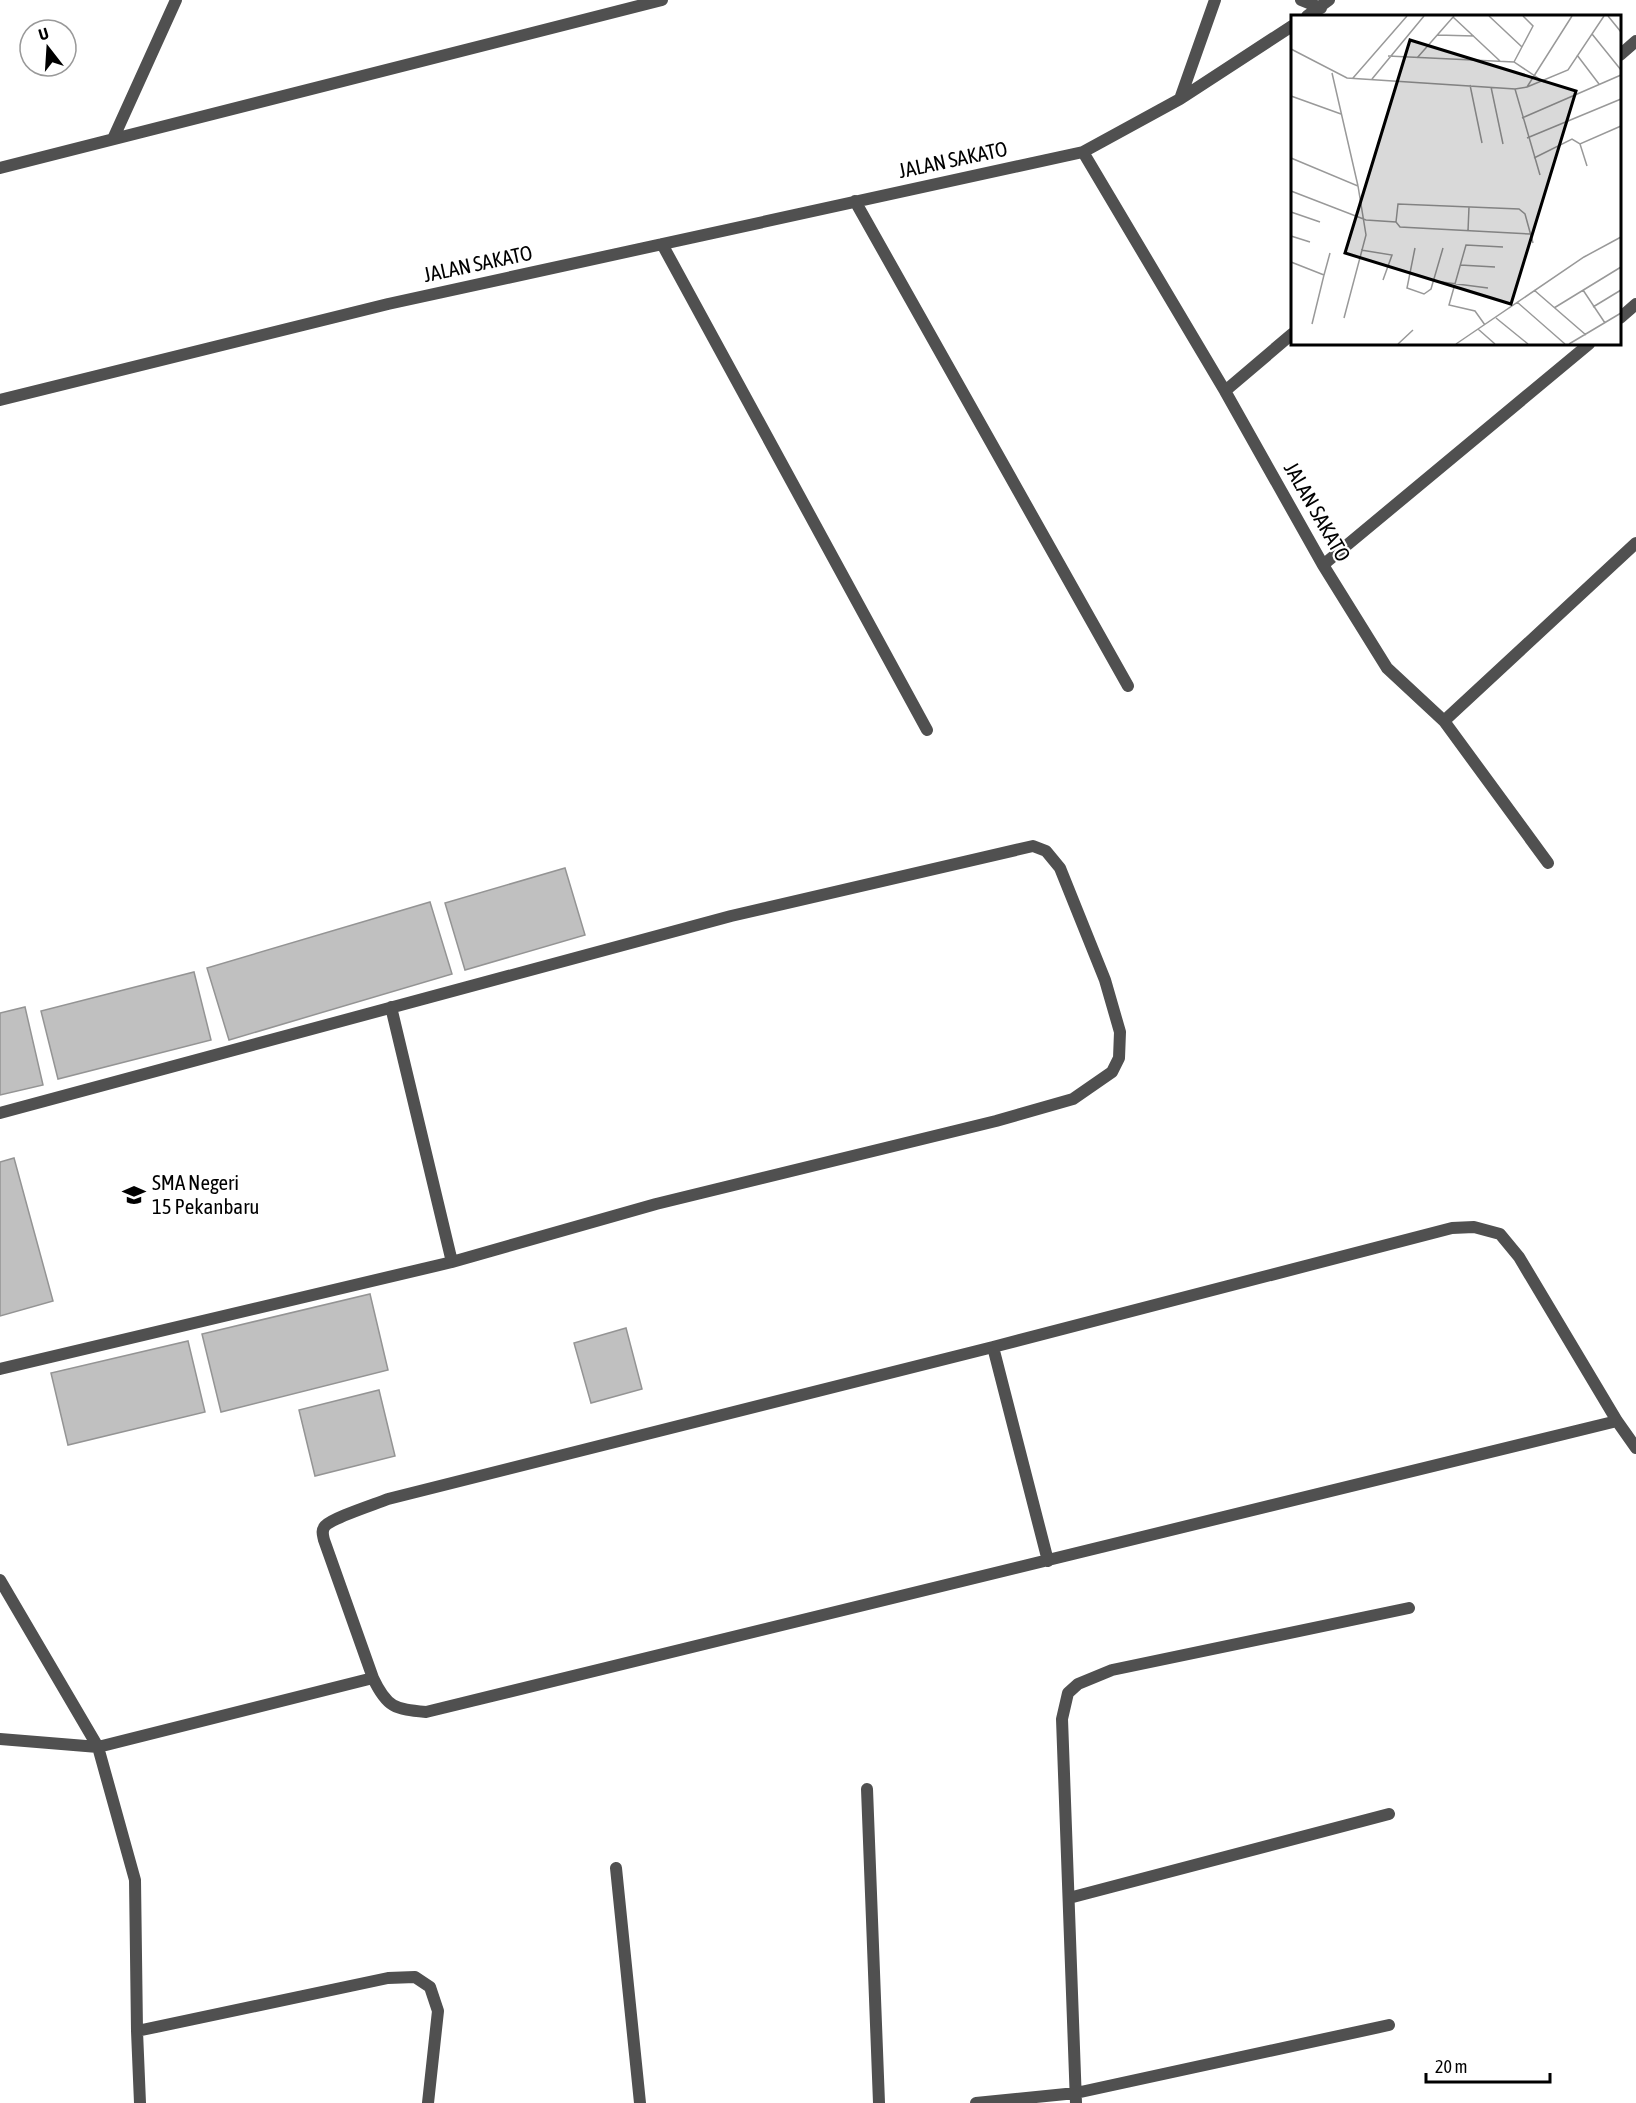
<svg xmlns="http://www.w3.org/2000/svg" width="1636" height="2103" viewBox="0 0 1636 2103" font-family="'Asap Condensed',sans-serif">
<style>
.building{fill:#c0c0c0;stroke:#949494;stroke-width:1.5}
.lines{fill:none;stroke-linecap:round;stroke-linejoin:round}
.service{stroke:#505050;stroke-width:12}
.minor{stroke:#505050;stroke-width:12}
.labels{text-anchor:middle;stroke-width:4.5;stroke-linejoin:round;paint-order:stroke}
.street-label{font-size:21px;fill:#000;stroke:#fff}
.poi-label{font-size:21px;fill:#000;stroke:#fff;text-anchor:start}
.inset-road{fill:none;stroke:#999;stroke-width:1.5}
.view{fill:#000;fill-opacity:0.15;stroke:#000;stroke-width:3}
.inset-edge{fill:none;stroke:#000;stroke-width:3}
</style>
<rect width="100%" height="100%" fill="#fff"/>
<!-- building -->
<path class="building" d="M565,868L585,935L465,970L445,903Z
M430,902L452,974L229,1040L207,968Z
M194,972L211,1040L58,1079L41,1011Z
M25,1007L43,1085L0,1095V1013Z
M14,1158L53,1301L0,1316V1162Z
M370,1294L388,1370L221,1412L202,1334Z
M626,1328L642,1389L591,1403L574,1343Z
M188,1341L205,1412L68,1445L51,1373Z
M379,1390L395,1456L315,1476L299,1410Z"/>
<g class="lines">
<!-- service -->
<path class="service" d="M0,1113L731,916L1033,846L1046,851L1060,868L1105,980L1120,1032L1119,1058L1112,1072L1073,1099L996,1121L656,1204L452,1262
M0,1369L452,1262L391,1007"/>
<!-- minor -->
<path class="minor" d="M1301,0L1321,8
M1307,16L1329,0
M1620,55L1636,41
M1180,99L1292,26
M113,139L176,0
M1083,152L1180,99L1215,0
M0,168L662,0
M855,201L1128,686
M662,244L927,730
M1620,318L1636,304
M1225,391L1292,334
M0,400L388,304L1083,152L1225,391L1323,565L1387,668L1444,721L1548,863
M1323,565L1589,344
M1444,721L1636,543
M993,1347L1048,1561
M0,1580L98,1747L135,1880L137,2031L140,2103
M373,1678L324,1540C323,1535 321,1531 325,1526C332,1518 376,1504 388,1499L993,1347L1452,1228L1474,1227L1500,1234L1519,1257L1617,1421L1636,1448
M0,1739L98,1747L373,1678C387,1708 395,1709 426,1712L1617,1421
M867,1789L879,2103
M616,1868L640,2103
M1069,1898L1389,1814
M137,2031L388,1978L415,1977L430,1987L438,2011L428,2103
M976,2103L1076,2093L1389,2025
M1076,2103L1062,1719L1068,1693L1078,1684L1112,1670L1409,1608"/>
</g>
<!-- icons -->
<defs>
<g id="school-bare" transform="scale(1.8)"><path d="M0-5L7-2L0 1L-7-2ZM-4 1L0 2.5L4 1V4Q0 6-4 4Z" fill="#000" stroke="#fff" stroke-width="2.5" paint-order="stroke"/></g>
</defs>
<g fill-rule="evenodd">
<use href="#school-bare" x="134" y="1195"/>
</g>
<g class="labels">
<!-- street labels -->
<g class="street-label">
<text transform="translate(953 160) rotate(-12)" y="7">JALAN SAKATO</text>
<text transform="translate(478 264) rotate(-12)" y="7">JALAN SAKATO</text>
<text transform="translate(1317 512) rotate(60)" y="7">JALAN SAKATO</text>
</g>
<!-- poi labels -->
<g class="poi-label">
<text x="152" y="1190">SMA Negeri<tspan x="152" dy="24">15 Pekanbaru</tspan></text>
</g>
</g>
<!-- overview -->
<g transform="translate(1291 15)">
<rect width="330" height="330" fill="#fff"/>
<path class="inset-road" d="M198,1L231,32M317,1L330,17M162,2L209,46M301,19L330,55M146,20L183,21M0,34L56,63L224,74L249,160M286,40L308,69M97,41L223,47L253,67M126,43L163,1M223,47L242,11L232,1M41,58L67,171M62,63L116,1M81,64L133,1M179,70L191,128M200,72L212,129M236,72L277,55L313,1M224,74L236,72L281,1M0,81L50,99M231,103L330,60M236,123L330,84M289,129L296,151M0,143L67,171L75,220L53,303M243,143L281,124L289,129L330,111M0,176L75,205L105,207L109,212L239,219M0,197L29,207M105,207L107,189L228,194L234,199L242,228M177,216L178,192M0,221L19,227M124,233L116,273L133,279L140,274L152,233M70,235L101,240L92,265M0,247L33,260L21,309M169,250L204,252M33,260L39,238M143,266L197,273M243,275L295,320M292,275L314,308M226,287L274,329M302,292L330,275M263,293L330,252M205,303L237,329M194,310L184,296L158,290L175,230L212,232M187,314L204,329M107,329L122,315M165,329L293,242L330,222M278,329L330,298"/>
<path class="view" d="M119,25L285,76L220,289L54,238Z"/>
<rect width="330" height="330" class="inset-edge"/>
</g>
<!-- north arrow -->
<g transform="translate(48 48) rotate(343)"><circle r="28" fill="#ffffff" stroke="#999999" stroke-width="1.5"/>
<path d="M0-4.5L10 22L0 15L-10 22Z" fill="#000000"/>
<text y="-9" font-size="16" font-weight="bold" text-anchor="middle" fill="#000000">U</text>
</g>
<!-- scale -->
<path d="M1426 2073v9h124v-9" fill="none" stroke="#000000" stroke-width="3"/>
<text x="1435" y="2073" font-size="18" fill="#000000" stroke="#ffffff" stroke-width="4.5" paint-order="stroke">20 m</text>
</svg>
